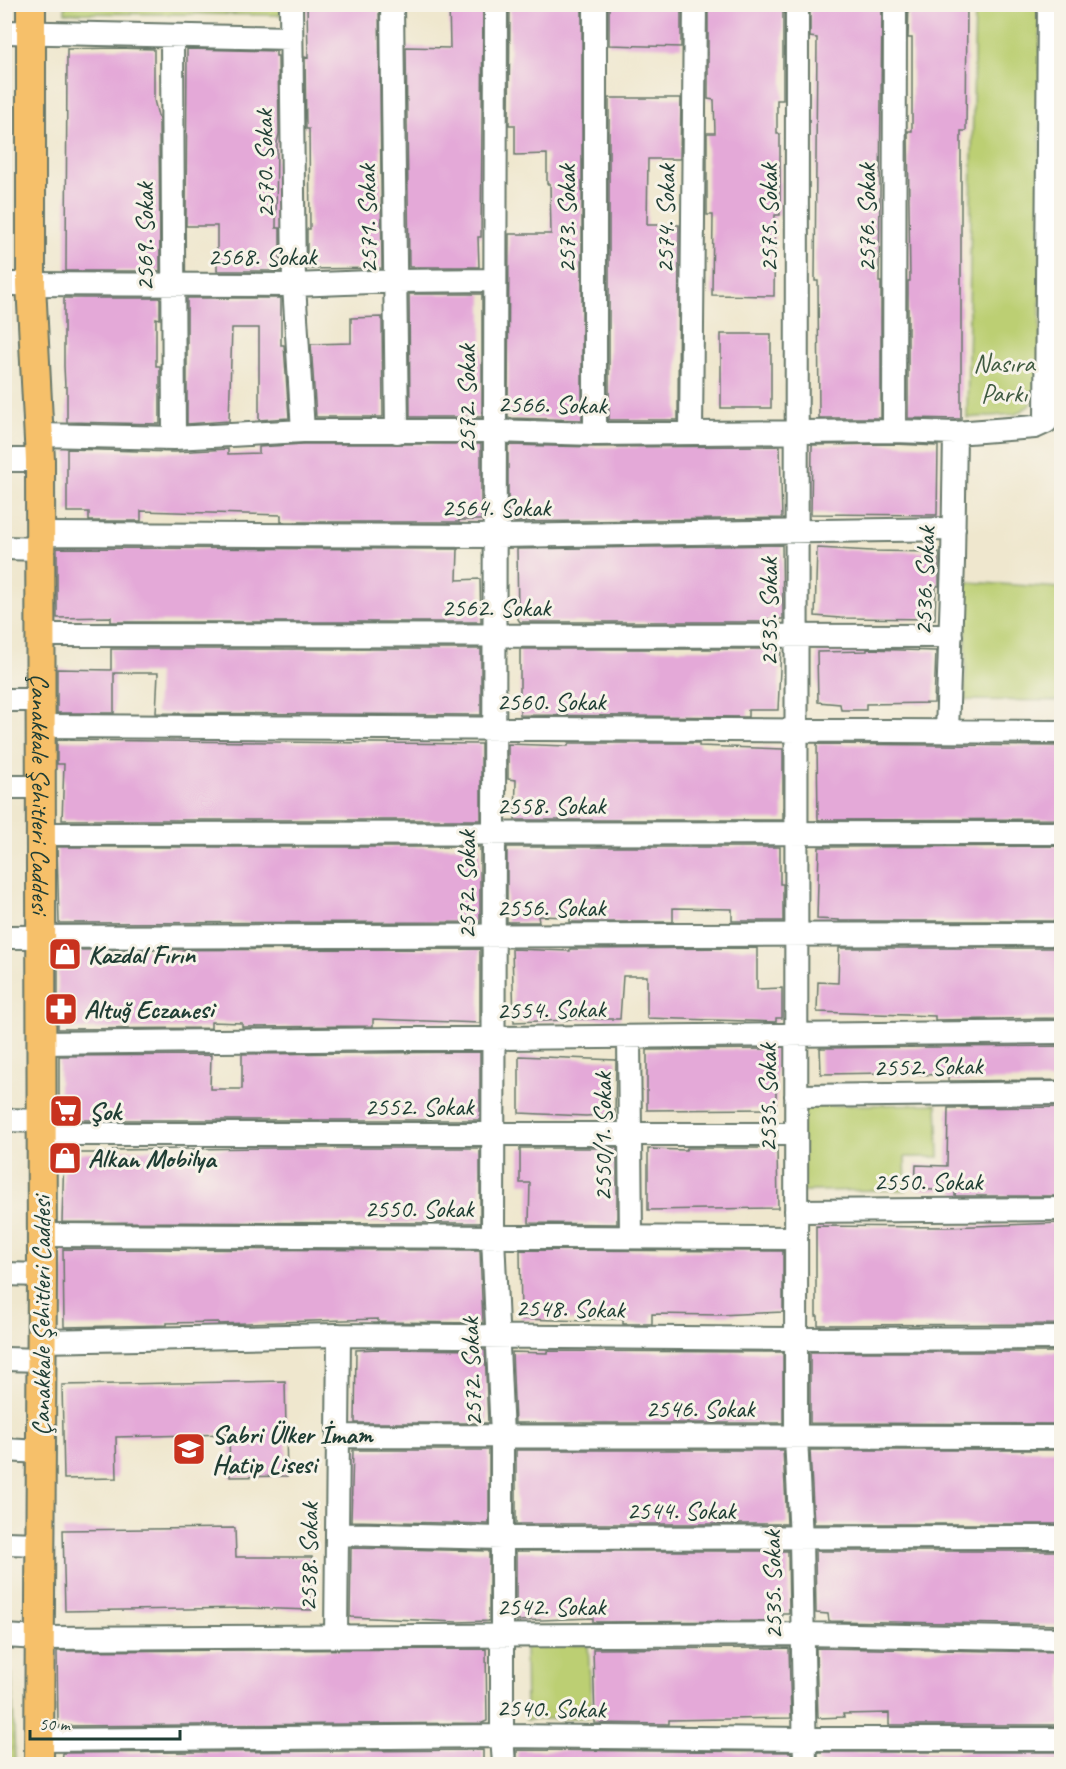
<svg xmlns="http://www.w3.org/2000/svg" width="1066" height="1769" viewBox="0 0 1066 1769" font-family="Caveat,sans-serif">
<style>
.grass{fill:url(#grass-tufts);stroke:#6e8654;stroke-width:1.5}
.park{fill:#bccf73;stroke:#6e8654;stroke-width:1.5}
.building{fill:#e4a9d8}
.lines{fill:none;stroke-linecap:round;stroke-linejoin:round}
.minor-casing{stroke:#68786a;stroke-width:26}
.major-casing{stroke:#68786a;stroke-width:32}
.minor{stroke:#fff;stroke-width:22}
.major{stroke:#f6c06b;stroke-width:28}
.labels{text-anchor:middle;stroke-width:6;stroke-linejoin:round;paint-order:stroke}
.street-label{font-size:26px;fill:#1f3d34;stroke:#f7f3e8}
.park-label{font-size:26px;fill:#3e5a41;stroke:#f7f3e8}
.poi-label{font-size:26px;font-weight:bold;fill:#1f3d34;stroke:#f7f3e8;text-anchor:start}
</style>
<defs>
<pattern id="grass-tufts" width="24" height="20" patternUnits="userSpaceOnUse" patternTransform="scale(1.5)"><rect width="24" height="20" fill="#bccf73"/><path d="M3 7l-1-3M5 7V3M7 7l1-3M15 17l-1-3M17 17v-4M19 17l1-3" fill="none" stroke="#98a95f"/></pattern>
</defs>
<rect width="100%" height="100%" fill="#f7f3e8"/>
<filter id="ink" filterUnits="userSpaceOnUse"><feTurbulence type="fractalNoise" baseFrequency=".0167" numOctaves="2"/><feDisplacementMap in="SourceGraphic" scale="12" xChannelSelector="R" yChannelSelector="G"/><feConvolveMatrix kernelMatrix="1 2 1 2 8 2 1 2 1" color-interpolation-filters="sRGB"/></filter>
<filter id="wash" filterUnits="userSpaceOnUse"><feTurbulence type="fractalNoise" baseFrequency=".008" numOctaves="4" result="noise"/><feDisplacementMap in="SourceGraphic" scale="24" xChannelSelector="R" yChannelSelector="G"/><feGaussianBlur stdDeviation="1.35" result="paint"/><feColorMatrix in="noise" values="0 0 0 0 0 0 0 0 0 0 0 0 0 0 0 0 0 1.4 0 .05"/><feComposite in="paint" operator="in"/></filter>
<g filter="url(#wash)">
<rect width="100%" height="100%" fill="#efe7ce"/>
<!-- grass -->
<path class="grass" d="M5,1674H12L15,1764H5Z"/>
<!-- park -->
<path class="park" d="M281,4V15L65,13V5Z
M975,5H1040V389L1029,406L1016,414L967,418Z
M967,582L1061,588V701L965,700Z
M937,1104L939,1157H905L906,1190L801,1191L799,1106Z
M525,1645H588L592,1717L526,1720Z"/>
<g id="blocks">
<!-- building -->
<path class="building" d="M307,4H379L382,268L307,269V229H310L309,129H306L305,57L308,58Z
M449,4H483L481,237H478L479,267H409L406,47L450,48Z
M510,4H582V420L508,418L509,234H551L550,184H547V154L515,155V125H509Z
M609,4H681V47L609,45Z
M708,4H783V100H777V134H780V215H775L774,296L712,295L713,215H707V133H715L714,100L708,99Z
M810,4H882L879,282H881V418H819L818,281H815L817,38L810,37Z
M909,4H967L966,131H961V419L908,418V281H910L908,131H912V38H908Z
M116,48L154,49V100L159,120L160,271H66L67,49Z
M187,49L276,51V56H278L279,134L277,143L276,228H280V271H217V226H186Z
M609,98H681L680,159H648L647,225H679L678,420H609Z
M409,294H482V417H410Z
M64,298H160V319L156,318V366H160V424L67,422V387H65L64,366Z
M187,298H281V345H284L289,418L259,420V328H232L229,421L187,424Z
M382,317L383,417H316L311,344L351,343V318Z
M721,334H771V408H721Z
M303,444H481V520H459V522H281V515L141,511V521H89V512H67V449L174,452L228,449V454L259,453V447Z
M894,444L938,446L937,515L811,514L812,445Z
M508,445L595,447L780,446L782,518L516,522L508,520Z
M782,545L783,619H768V622H520L518,619L517,549Z
M57,548L458,549L457,580L480,579L481,622H111V617L57,618Z
M817,548L872,551L939,552V586H936L935,619L840,618L815,616Z
M111,649H481V715L156,713L158,673H114V713H57V669L111,670Z
M520,649H781L778,710H748V717L520,715Z
M867,649L936,651L934,703L866,704V710H841L840,704L818,702L817,652L867,651Z
M57,740L481,744V820H62L64,764H57Z
M569,743H699V746L783,749V820H515L516,780L508,779V744L568,746Z
M817,744L1062,746V819L818,820Z
M1062,846V921H839V920L817,919L819,847Z
M57,847H480V922L59,923Z
M507,847H780V884H783V921H732V909L673,908V922H570V917L538,916L539,922H507Z
M757,948V989L782,988V1018H776V1022L647,1018V976H623L620,1019H567V1020L514,1022L512,949L570,951V949Z
M839,948H1062V1018L935,1020V1016L817,1012L818,982L838,983Z
M480,949V1023L373,1019V1026L242,1027V1023L211,1022V1028L58,1029V950Z
M1062,1046V1080L948,1081V1075L889,1074V1073L821,1074L820,1048Z
M776,1049V1109L647,1110V1050Z
M480,1052V1120H59V1056L211,1055L210,1089H242V1054Z
M519,1056L616,1060L615,1114L586,1116L519,1113Z
M1062,1107V1196H955V1191L915,1189L916,1165L947,1166L948,1108Z
M269,1148H480V1223L62,1222L64,1153H112V1150Z
M520,1148H617V1224L529,1223L530,1183H520Z
M687,1148H777L778,1208L648,1210V1149L686,1150Z
M1062,1223V1324L818,1325V1316H816V1226L946,1227Z
M63,1249L480,1250L483,1323L378,1322V1319L218,1324V1322L167,1323V1325L64,1327Z
M520,1250L783,1251V1312L719,1315L652,1314V1324H623V1319H589V1321L521,1319Z
M378,1349L485,1350L488,1423H355L356,1350Z
M547,1351L783,1352V1423H515L512,1352L547,1353Z
M810,1352H1062V1424L810,1423Z
M285,1381L287,1476L230,1477L229,1434L116,1437L117,1478L64,1479L62,1385Z
M353,1450H489V1524L351,1521Z
M516,1450H783L787,1524H516Z
M810,1450H1062V1524H814Z
M235,1528L236,1557H312V1610L245,1608L65,1611L63,1530Z
M351,1548L489,1551V1621L457,1622L350,1617Z
M516,1551H788L789,1613H782V1621L593,1622V1618L516,1621Z
M815,1551H1062V1625L829,1621L828,1614L816,1613Z
M789,1648L791,1718L669,1720V1724L595,1723L593,1649Z
M816,1648L1062,1652V1725H889V1713L843,1714L844,1717L818,1718Z
M486,1649L487,1721L482,1723L58,1726L57,1651Z
M483,1750V1764H62L63,1753Z
M517,1750L791,1752L792,1764H517Z
M818,1752H1062V1764H818Z"/>
</g>
</g>
<g filter="url(#ink)">
<use href="#blocks" fill-opacity="0" stroke="#68786a" stroke-width="1.5"/>
<g class="lines">
<!-- minor casing -->
<g class="minor-casing">
<path id="minor" d="M291,4L294,285L303,431
M392,4L397,432
M496,4L493,1237L502,1435V1736L504,1764
M595,4V434
M797,4L796,1437L801,1539L805,1764
M4,32L291,38
M172,37L174,438
M4,284L294,285L396,281L494,280
M894,431L895,4
M691,433L695,4
M40,435L174,438L303,431H495L595,434L894,431L955,433L1035,427L1046,422L1049,4
M4,460H40
M40,534L495,536L954,529
M4,548L40,549
M40,635L951,636
M4,700H40
M41,726L1062,732
M947,731L953,562L955,433
M4,787H41
M41,834L1062,833
M4,937L1062,934
M629,1037L631,1237
M41,1043L1062,1032
M796,1096L1062,1093
M4,1120L42,1121
M42,1134H796
M796,1211L1062,1209
M42,1235L796,1238
M4,1274L42,1275
M42,1341L339,1335L796,1339L1062,1338
M4,1359L42,1360
M338,1436L1062,1437
M4,1450L41,1452
M337,1534L501,1538L1062,1537
M4,1543L41,1544
M4,1636L40,1638L802,1634L1062,1639
M336,1636L339,1335
M40,1740L502,1736L804,1739H1062"/>
</g>
<!-- major casing -->
<g class="major-casing">
<g id="major">
<path id="s1" d="M31,4V284L40,460L42,1275L39,1764"/>
</g>
</g>
<!-- minor -->
<use href="#minor" class="minor"/>
<!-- major -->
<use href="#major" class="major"/>
</g>
</g>
<!-- icons -->
<defs>
<g id="shop-square" transform="scale(1.725)"><rect x="-9" y="-9" width="18" height="18" rx="4" fill="#c8321e" stroke="#f7f3e8"/><path d="M-5-2.5h2.3a2.7 3.5 0 0 1 5.4 0H5L5.5 6h-11ZM-1.5-2.5h3a1.5 2.3 0 0 0-3 0Z" fill="#fff"/></g>
<g id="pharmacy-square" transform="scale(1.725)"><rect x="-9" y="-9" width="18" height="18" rx="4" fill="#c8321e" stroke="#f7f3e8"/><path d="M-2-6h4v4h4v4h-4v4h-4v-4h-4v-4h4Z" fill="#fff"/></g>
<g id="supermarket-square" transform="scale(1.725)"><rect x="-9" y="-9" width="18" height="18" rx="4" fill="#c8321e" stroke="#f7f3e8"/><path d="M-6-5.5h2.5l.6 2H6L4.5 2H-2.5L-4.4-4H-6ZM-1.5 3.2a1.3 1.3 0 1 0 .1 0ZM3 3.2a1.3 1.3 0 1 0 .1 0Z" fill="#fff"/></g>
<g id="school-square" transform="scale(1.725)"><rect x="-9" y="-9" width="18" height="18" rx="4" fill="#c8321e" stroke="#f7f3e8"/><path d="M0-5L7-2L0 1L-7-2ZM-4 1L0 2.5L4 1V4Q0 6-4 4Z" fill="#fff"/></g>
</defs>
<g fill-rule="evenodd">
<use href="#shop-square" x="65" y="954"/>
<use href="#pharmacy-square" x="61" y="1009"/>
<use href="#supermarket-square" x="66" y="1111"/>
<use href="#shop-square" x="65" y="1158"/>
<use href="#school-square" x="189" y="1449"/>
</g>
<g class="labels">
<!-- street labels -->
<g class="street-label">
<text transform="translate(264 164) rotate(-91)" y="9">2570. Sokak</text>
<text transform="translate(768 218) rotate(-90)" y="9">2575. Sokak</text>
<text transform="translate(866 218) rotate(-90)" y="9">2576. Sokak</text>
<text transform="translate(367 219) rotate(-91)" y="9">2571. Sokak</text>
<text transform="translate(566 219) rotate(-90)" y="9">2573. Sokak</text>
<text transform="translate(665 219) rotate(-89)" y="9">2574. Sokak</text>
<text transform="translate(144 237) rotate(-90)" y="9">2569. Sokak</text>
<text x="262" y="265">2568. Sokak</text>
<text transform="translate(466 399) rotate(-90)" y="9">2572. Sokak</text>
<text transform="translate(552 404) rotate(1)" y="9">2566. Sokak</text>
<text x="496" y="516">2564. Sokak</text>
<text transform="translate(924 581) rotate(-88)" y="9">2536. Sokak</text>
<text x="496" y="616">2562. Sokak</text>
<text transform="translate(768 612) rotate(-90)" y="9">2535. Sokak</text>
<text x="551" y="710">2560. Sokak</text>
<text dy="9" stroke="none"><textPath href="#s1" startOffset="790">Çanakkale Şehitleri Caddesi</textPath></text>
<text x="551" y="814">2558. Sokak</text>
<text transform="translate(466 885) rotate(-90)" y="9">2572. Sokak</text>
<text x="551" y="916">2556. Sokak</text>
<text transform="translate(551 1009) rotate(-1)" y="9">2554. Sokak</text>
<text transform="translate(928 1066) rotate(-1)" y="9">2552. Sokak</text>
<text transform="translate(767 1098) rotate(-90)" y="9">2535. Sokak</text>
<text x="419" y="1115">2552. Sokak</text>
<text transform="translate(602 1137) rotate(-90)" y="9">2550/1. Sokak</text>
<text x="928" y="1190">2550. Sokak</text>
<text x="419" y="1217">2550. Sokak</text>
<text transform="translate(570 1308) rotate(1)" y="9">2548. Sokak</text>
<text transform="translate(41 1316) rotate(-90)" y="9">Çanakkale Şehitleri Caddesi</text>
<text transform="translate(471 1372) rotate(-92)" y="9">2572. Sokak</text>
<text x="700" y="1417">2546. Sokak</text>
<text x="681" y="1519">2544. Sokak</text>
<text transform="translate(308 1557) rotate(-89)" y="9">2538. Sokak</text>
<text transform="translate(772 1585) rotate(-91)" y="9">2535. Sokak</text>
<text x="551" y="1615">2542. Sokak</text>
<text transform="translate(551 1708) rotate(1)" y="9">2540. Sokak</text>
</g>
<!-- park labels -->
<g class="park-label">
<text x="1004" y="372">Nasıra<tspan x="1004" dy="30">Parkı</tspan></text>
</g>
<!-- poi labels -->
<g class="poi-label">
<text x="88" y="963">Kazdal Fırın</text>
<text x="84" y="1018">Altuğ Eczanesi</text>
<text x="89" y="1120">Şok</text>
<text x="88" y="1167">Alkan Mobilya</text>
<text x="212" y="1443">Sabri Ülker İmam<tspan x="212" dy="30">Hatip Lisesi</tspan></text>
</g>
</g>
<!-- margin -->
<rect width="1066" height="1769" fill="none" stroke="#f7f3e8" stroke-width="24"/>
<!-- scale -->
<path d="M30 1730v9h150v-9" fill="none" stroke="#1f3d34" stroke-width="3"/>
<text x="39" y="1730" font-size="18" fill="#1f3d34" stroke="#f7f3e8" stroke-width="4.5" paint-order="stroke">50 m</text>
</svg>
